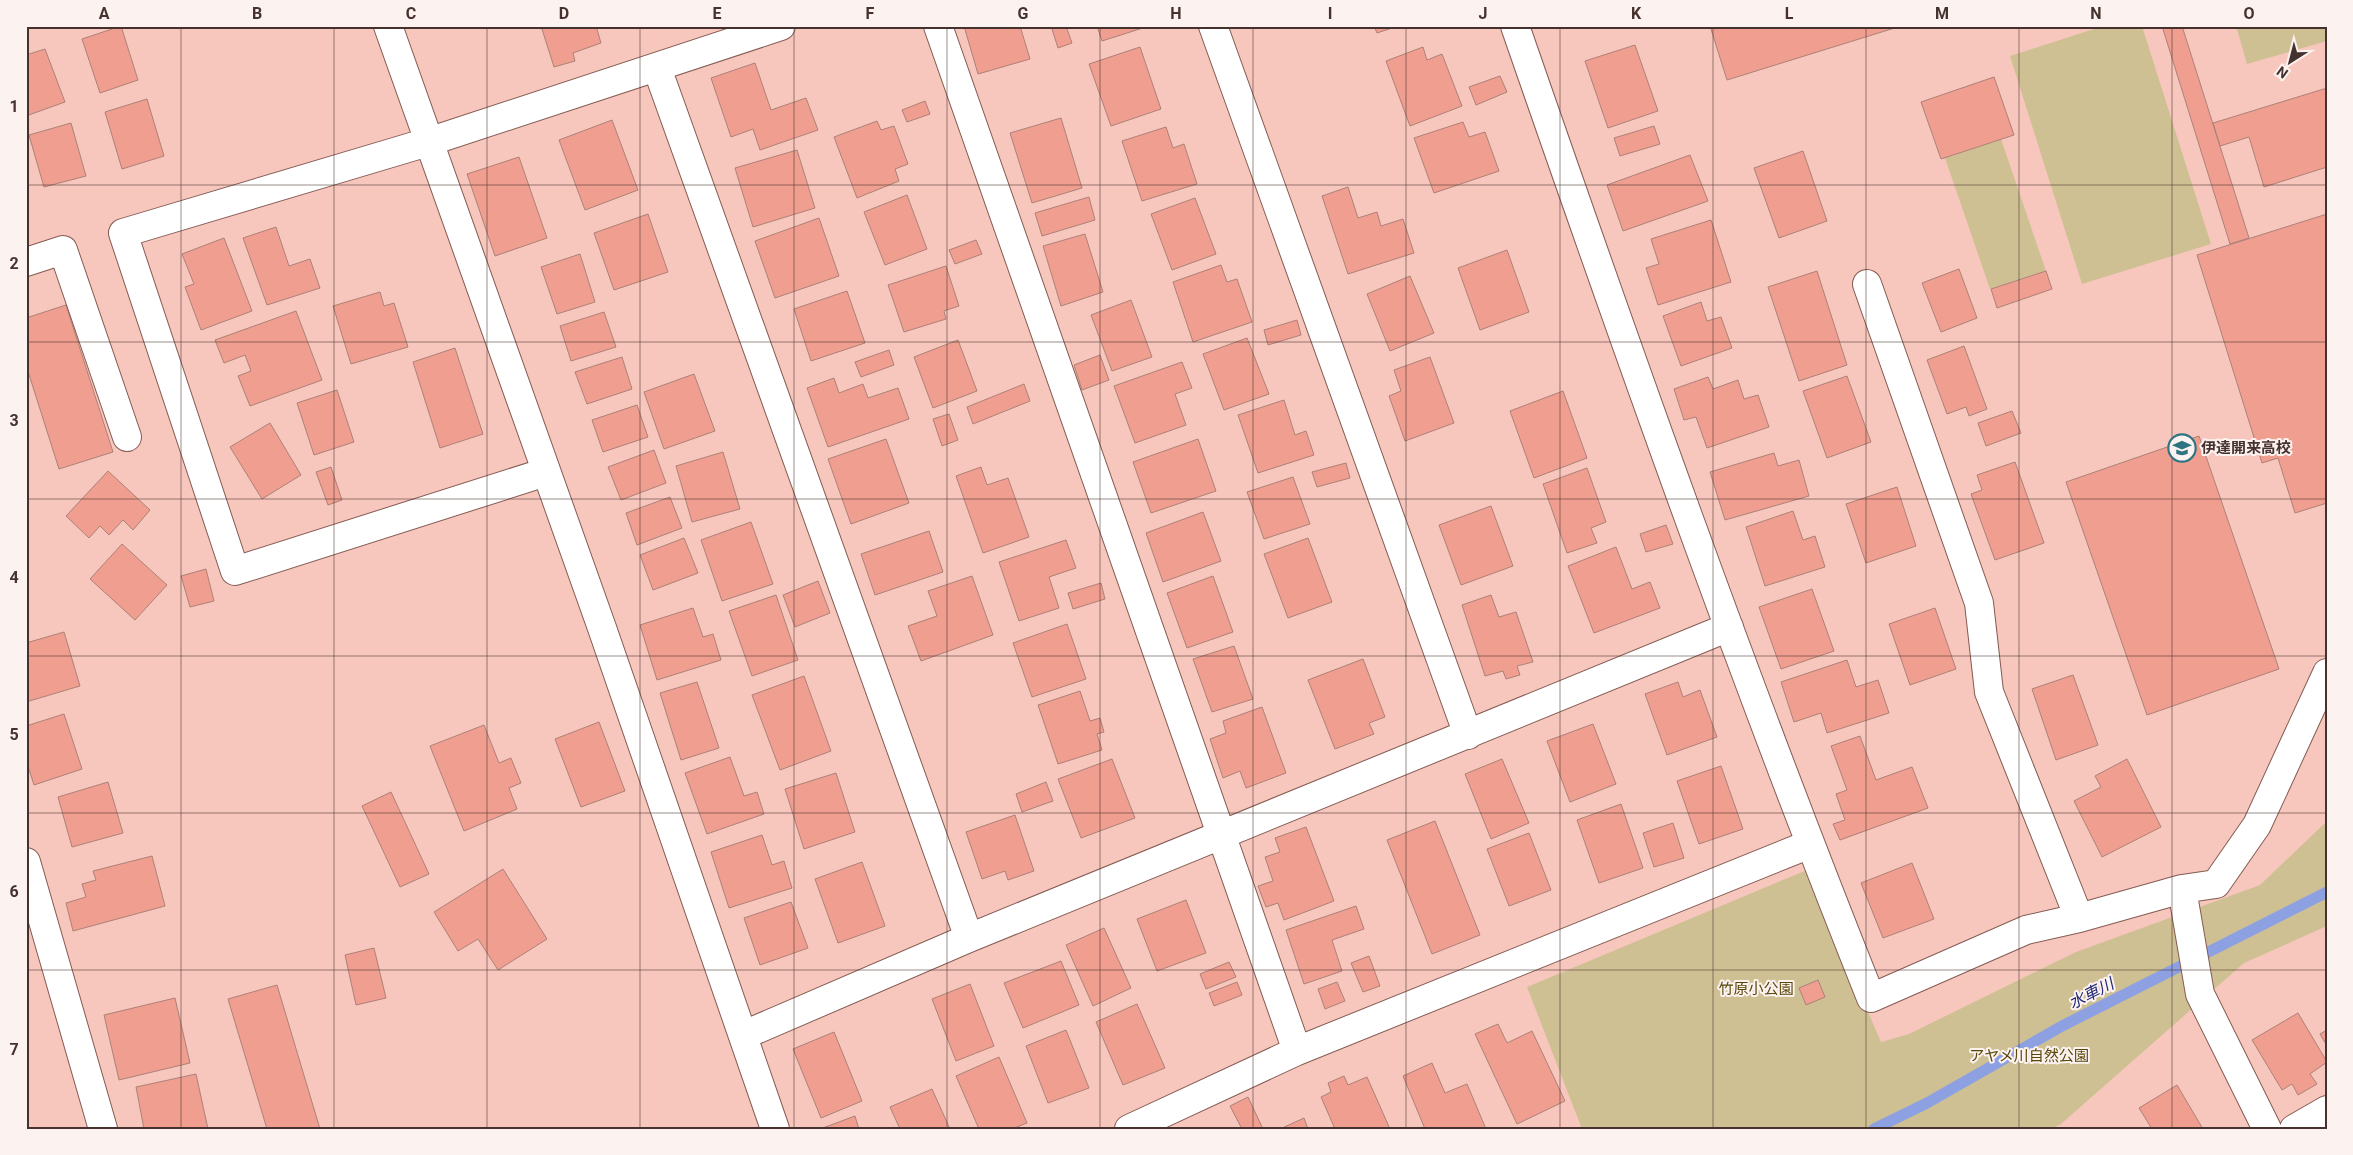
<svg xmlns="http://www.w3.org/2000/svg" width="2353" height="1155" viewBox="0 0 2353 1155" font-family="Roboto,'Noto Sans JP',sans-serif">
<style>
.green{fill:#cfc093}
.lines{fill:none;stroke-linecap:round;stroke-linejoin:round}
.stream{stroke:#8ca0e2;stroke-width:11}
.building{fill:#ef9e8f;stroke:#ad8178}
.minor-casing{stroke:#845b53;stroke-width:30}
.minor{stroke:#fff;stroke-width:28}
.grid{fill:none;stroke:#45322e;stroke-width:1;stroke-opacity:0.55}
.labels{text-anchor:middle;stroke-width:4;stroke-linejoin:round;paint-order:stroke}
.poi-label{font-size:15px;font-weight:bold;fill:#45322e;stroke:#fcf2f0;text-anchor:start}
.park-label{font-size:15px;fill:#584709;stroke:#fcf2f0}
.water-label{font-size:16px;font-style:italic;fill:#1f2976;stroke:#fcf2f0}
.neatline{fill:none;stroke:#45322e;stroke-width:2}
.grid-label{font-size:16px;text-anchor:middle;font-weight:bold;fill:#45322e}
</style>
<rect width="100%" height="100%" fill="#f7c7bd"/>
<!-- green -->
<path class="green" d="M2103,26H2142L2211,244L2082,284L2010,56Z
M2236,26H2327V41L2247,64Z
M2001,139L2046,271L1990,289L1945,158Z
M2327,821V926L2244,963L2061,1124L2051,1129H1582L1527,987L1807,870L1881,1042L1909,1034L2076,952L2260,885Z"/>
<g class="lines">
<!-- stream -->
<path class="stream" d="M1874,1129L1927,1103L2062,1026L2327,892"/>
</g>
<!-- building -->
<path class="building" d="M121,26L138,80L100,93L82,39Z
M541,26H596L601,43L573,53L575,61L554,67Z
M964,26H1020L1030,59L978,74Z
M1051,26H1066L1072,43L1058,48Z
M1097,26H1149L1102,41Z
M1374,26H1398L1377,33Z
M1710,26H1901L1727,80Z
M2162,26H2182L2249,238L2230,244Z
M1635,45L1658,111L1608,128L1585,61Z
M1140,47L1161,109L1111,126L1089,64Z
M1423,47L1427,60L1442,54L1462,106L1410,126L1386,61Z
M45,49L65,102L26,116V55Z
M755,63L771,110L806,98L818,130L760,150L753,129L731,137L711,78Z
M1500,76L1507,92L1476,105L1469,87Z
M1994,77L2014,135L1941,159L1921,102Z
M2327,88V167L2264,187L2249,137L2220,146L2213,123Z
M147,99L164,156L122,169L105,112Z
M925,101L930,114L907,122L902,110Z
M1061,118L1082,188L1032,203L1010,133Z
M612,120L638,190L585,210L559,140Z
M877,121L881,130L894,126L908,164L895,169L899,181L857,198L834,137Z
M1463,122L1469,137L1485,132L1499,171L1434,193L1414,138Z
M71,123L86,176L44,187L29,135Z
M1654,126L1660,144L1620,156L1614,138Z
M1166,127L1173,148L1184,144L1197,184L1142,201L1122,141Z
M797,150L815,208L753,227L735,168Z
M1803,151L1827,221L1779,238L1754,168Z
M1690,155L1708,201L1623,231L1607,185Z
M519,157L547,238L495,256L467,174Z
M1348,187L1358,218L1377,212L1381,226L1403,219L1414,253L1348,274L1322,196Z
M907,195L927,249L885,265L864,212Z
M1089,197L1095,220L1042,236L1035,213Z
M1195,198L1216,254L1172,270L1151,214Z
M648,214L668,272L614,290L594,233Z
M2327,214V503L2295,513L2278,458L2262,463L2197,255Z
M819,218L839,276L775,298L755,241Z
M1711,220L1731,282L1658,305L1646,268L1659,264L1651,239Z
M276,227L289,266L310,259L320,288L267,305L243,238Z
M1085,234L1103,292L1061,306L1043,246Z
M224,238L252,311L201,330L185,287L194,284L182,254Z
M976,240L982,254L955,264L949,250Z
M1507,250L1529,312L1480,330L1458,268Z
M580,254L595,302L557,314L541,267Z
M1221,265L1227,282L1237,279L1252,322L1193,342L1173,282Z
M946,266L959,306L944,311L946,319L904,332L888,285Z
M1959,269L1977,318L1941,332L1922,283Z
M1817,271L1847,365L1799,381L1768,287Z
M2046,271L2052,289L1997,308L1991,289Z
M1410,276L1434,333L1390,351L1367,294Z
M847,291L865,343L811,361L794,309Z
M380,292L384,306L394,303L408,347L351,364L333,306Z
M1131,300L1152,357L1112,371L1091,315Z
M1701,302L1707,321L1721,317L1732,348L1681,366L1663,316Z
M66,305L113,452L59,469L26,365V318Z
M296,311L322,380L250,406L238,376L251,371L245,355L224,363L215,340Z
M604,312L616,347L571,361L560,326Z
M1297,320L1301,335L1268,345L1264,330Z
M1247,338L1269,394L1224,410L1203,354Z
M958,340L977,391L933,408L914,357Z
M1964,346L1987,409L1969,416L1966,407L1947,414L1927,360Z
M455,348L483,434L440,448L413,362Z
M889,350L894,365L861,377L855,362Z
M1100,355L1109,380L1082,390L1074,365Z
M622,357L632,389L587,404L575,372Z
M1430,357L1454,423L1405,441L1389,396L1401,391L1394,370Z
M1182,362L1192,388L1175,394L1186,425L1135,443L1114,386Z
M694,374L715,431L664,449L644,392Z
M1847,376L1871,442L1827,458L1803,391Z
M1708,377L1713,389L1738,380L1744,399L1758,395L1769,427L1707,448L1696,417L1684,420L1674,389Z
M834,378L839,393L863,384L868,398L898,388L909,419L828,447L807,388Z
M1024,384L1030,401L973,424L967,407Z
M337,390L354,442L314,455L297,403Z
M1563,391L1587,458L1534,478L1510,411Z
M1284,400L1295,435L1306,431L1314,455L1258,473L1238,415Z
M637,405L648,437L603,452L592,420Z
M2012,411L2021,433L1986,446L1978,423Z
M949,414L958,440L942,446L933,419Z
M270,423L301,475L262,499L230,447Z
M2199,436L2279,669L2147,715L2066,482Z
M886,439L909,503L851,524L828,459Z
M1198,439L1216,491L1151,513L1133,462Z
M654,450L666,483L621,500L608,467Z
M723,452L740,509L692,522L676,466Z
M1774,453L1778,466L1799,460L1809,496L1725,520L1710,472Z
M2015,462L2044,543L1995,560L1971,494L1982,490L1977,475Z
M1346,463L1350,478L1317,487L1312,472Z
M331,467L342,500L328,505L316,472Z
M981,467L987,485L1008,478L1029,537L983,553L956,476Z
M1587,468L1606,522L1591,528L1597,543L1567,553L1543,484Z
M108,471L150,510L133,530L123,520L109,535L100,526L89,538L66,516Z
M1293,477L1310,524L1264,539L1247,492Z
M1897,487L1916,546L1866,563L1846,504Z
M670,497L682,528L637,545L626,513Z
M1491,506L1513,566L1461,585L1439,525Z
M1793,511L1803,540L1815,536L1825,567L1765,586L1746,527Z
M1203,512L1221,561L1163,582L1146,533Z
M751,522L773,584L722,601L701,540Z
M1666,525L1673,544L1646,552L1640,534Z
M929,531L943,572L875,595L861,554Z
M684,538L698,573L653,590L640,555Z
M1308,538L1332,602L1288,618L1264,554Z
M1066,540L1076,568L1049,577L1059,608L1019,621L999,562Z
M122,544L167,585L135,620L90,579Z
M1616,547L1632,589L1650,582L1660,608L1594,633L1568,566Z
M206,569L214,601L190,607L181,576Z
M972,576L993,635L921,661L908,626L937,616L928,591Z
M1213,576L1233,632L1187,648L1167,593Z
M818,581L830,613L795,627L783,595Z
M1101,583L1105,599L1073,609L1068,593Z
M1812,589L1834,651L1781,669L1759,607Z
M776,595L798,660L752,676L729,611Z
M1491,595L1499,617L1516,612L1533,662L1517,666L1520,675L1506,679L1503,671L1485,676L1462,605Z
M693,608L703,637L713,634L721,660L657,680L640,625Z
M1935,608L1956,669L1910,685L1889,624Z
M1067,624L1086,679L1032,697L1013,643Z
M64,632L80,686L26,702V643Z
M1234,646L1253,699L1212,712L1193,659Z
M1363,659L1385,717L1369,723L1374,734L1335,749L1308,680Z
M1847,660L1856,687L1878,680L1889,713L1827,733L1821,713L1794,722L1781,682Z
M2073,675L2098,745L2056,760L2032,689Z
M804,676L831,751L780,770L752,695Z
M697,682L719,748L681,760L660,693Z
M1678,682L1683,697L1700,690L1717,737L1667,755L1645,694Z
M1080,691L1090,721L1100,718L1104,732L1097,734L1102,750L1058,764L1038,705Z
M1262,707L1286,773L1246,788L1240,771L1223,778L1210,739L1226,733L1223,721Z
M64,714L82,769L34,785L26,760V726Z
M599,722L625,791L581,807L555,739Z
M1593,724L1616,784L1570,802L1547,741Z
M484,725L499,763L511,758L521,783L509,788L517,809L464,831L430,746Z
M1860,736L1876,780L1912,767L1928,808L1840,840L1833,824L1845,820L1836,794L1847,790L1831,746Z
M730,757L744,796L757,792L764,814L707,834L685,773Z
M1112,759L1135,818L1081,838L1058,779Z
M1502,759L1529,823L1491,839L1465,774Z
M2127,759L2161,827L2102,857L2074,801L2101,787L2095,776Z
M1721,766L1743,829L1699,844L1677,781Z
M836,773L855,832L804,849L785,789Z
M108,782L123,833L72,847L58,797Z
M1046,782L1053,801L1022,812L1016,794Z
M391,792L429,874L400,887L362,806Z
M1621,804L1643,868L1599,883L1577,820Z
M1015,815L1034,871L1008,880L1005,871L982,879L966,832Z
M1435,821L1480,935L1432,954L1387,840Z
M1673,823L1684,858L1654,867L1643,833Z
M1306,827L1334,901L1284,920L1278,903L1266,907L1258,886L1273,881L1265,857L1280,852L1275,838Z
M1529,833L1551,890L1509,906L1487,849Z
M762,835L772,865L784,861L792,888L729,908L711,852Z
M152,856L165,906L73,931L66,903L86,897L82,884L96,880L93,871Z
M862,862L885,926L838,943L815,879Z
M1912,863L1934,919L1883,938L1861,883Z
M503,869L547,939L498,970L478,939L458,951L434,912Z
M1186,900L1206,953L1157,971L1137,919Z
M791,902L808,948L760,965L744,918Z
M1356,906L1364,929L1332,940L1342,971L1304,984L1286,930Z
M1104,928L1131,988L1093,1006L1066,945Z
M374,948L386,998L356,1005L345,955Z
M1369,956L1380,986L1363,992L1351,963Z
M1061,961L1079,1005L1023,1028L1004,983Z
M1229,962L1236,977L1206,989L1200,974Z
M1818,980L1825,997L1806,1005L1799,988Z
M1237,982L1242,995L1214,1006L1209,993Z
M1337,982L1345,1001L1325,1009L1318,989Z
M970,984L994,1046L956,1061L932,999Z
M277,985L320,1129H267L228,999Z
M175,998L190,1063L119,1080L104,1015Z
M1137,1004L1165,1068L1123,1085L1096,1022Z
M2298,1013L2327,1062L2310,1074L2317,1084L2298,1095L2292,1084L2282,1090L2252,1040Z
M1498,1024L1507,1043L1532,1031L1565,1101L1517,1124L1475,1034Z
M1066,1030L1089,1088L1048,1103L1026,1046Z
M2327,1030V1046L2320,1034Z
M834,1032L862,1101L821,1118L793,1049Z
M999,1057L1027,1123L1012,1129H979L956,1076Z
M1432,1063L1445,1093L1467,1084L1486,1129H1425L1403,1076Z
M196,1074L208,1129H144L136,1087Z
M1344,1076L1348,1085L1367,1077L1390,1129H1335L1321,1097L1331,1092L1328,1083Z
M2177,1085L2203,1129H2152L2139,1108Z
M932,1089L950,1129H900L890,1107Z
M1248,1097L1263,1129H1242L1230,1106Z
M855,1116L859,1129H820Z
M1304,1118L1308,1129H1280Z"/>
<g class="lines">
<!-- minor casing -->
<g class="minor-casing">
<path id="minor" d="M388,26L602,628L775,1129
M938,26L1297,1051
M1213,26L1468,735
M1515,26C1628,352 1743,678 1871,998L2026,930L2079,918L2182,889L2216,884L2257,825L2327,673
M657,68L969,938
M26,262L63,250L127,437
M1867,284L1979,603L1989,692L2079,918
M546,472L235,571L123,233L428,142L781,26
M26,862L103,1129
M2182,889L2200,994L2267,1129
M744,1035L969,938L1729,627
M1129,1129L1297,1051L1810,844
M2294,1129L2327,1110"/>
</g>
<!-- minor -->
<use href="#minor" class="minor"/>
</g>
<!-- grid -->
<path class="grid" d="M181,26V1129M334,26V1129M487,26V1129M640,26V1129M794,26V1129M947,26V1129M1100,26V1129M1253,26V1129M1406,26V1129M1560,26V1129M1713,26V1129M1866,26V1129M2019,26V1129M2172,26V1129M26,185H2327M26,342H2327M26,499H2327M26,656H2327M26,813H2327M26,970H2327"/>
<!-- icons -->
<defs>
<g id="school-ring" transform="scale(1.4375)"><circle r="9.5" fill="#fcf2f0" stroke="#2e7581" stroke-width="1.5"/><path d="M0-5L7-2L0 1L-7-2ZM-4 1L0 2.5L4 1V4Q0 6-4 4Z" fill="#2e7581"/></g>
</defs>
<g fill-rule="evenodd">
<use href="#school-ring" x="2182" y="448"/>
</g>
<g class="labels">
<!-- poi labels -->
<g class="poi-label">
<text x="2201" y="453">伊達開来高校</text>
</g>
<!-- park labels -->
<g class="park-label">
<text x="1756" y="994">竹原小公園</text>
<text x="2029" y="1061">アヤメ川自然公園</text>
</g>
<!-- water labels -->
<g class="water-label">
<text transform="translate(2091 993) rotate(-27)" y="6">水車川</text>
</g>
</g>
<!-- border -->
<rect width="2353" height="1155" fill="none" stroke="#fcf2f0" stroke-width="55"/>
<!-- north arrow -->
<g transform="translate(2290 62) rotate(216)" stroke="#fcf2f0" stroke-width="4" paint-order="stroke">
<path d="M0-4L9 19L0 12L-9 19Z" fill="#45322e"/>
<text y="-8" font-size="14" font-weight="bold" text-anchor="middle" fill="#45322e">N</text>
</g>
<rect x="28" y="28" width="2298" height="1100" class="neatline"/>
<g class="grid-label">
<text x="104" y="19">A</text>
<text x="257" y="19">B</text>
<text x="411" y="19">C</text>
<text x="564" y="19">D</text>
<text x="717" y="19">E</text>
<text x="870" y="19">F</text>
<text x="1023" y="19">G</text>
<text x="1176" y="19">H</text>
<text x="1330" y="19">I</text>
<text x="1483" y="19">J</text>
<text x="1636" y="19">K</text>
<text x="1789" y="19">L</text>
<text x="1942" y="19">M</text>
<text x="2096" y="19">N</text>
<text x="2249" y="19">O</text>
<text x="14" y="112">1</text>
<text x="14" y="269">2</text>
<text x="14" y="426">3</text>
<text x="14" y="583">4</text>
<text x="14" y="740">5</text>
<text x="14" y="897">6</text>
<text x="14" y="1055">7</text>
</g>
</svg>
